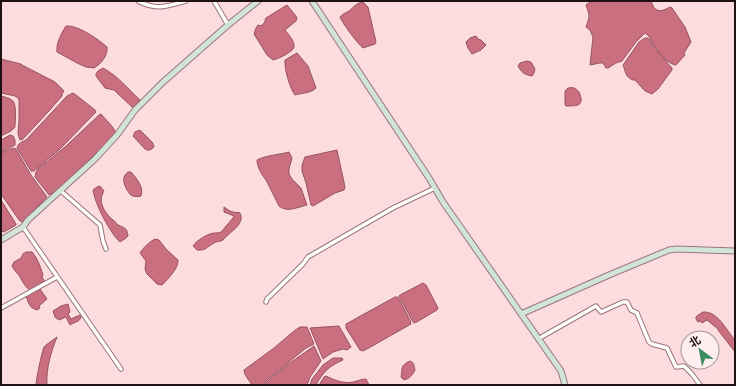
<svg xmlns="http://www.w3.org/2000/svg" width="736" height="386" viewBox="0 0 736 386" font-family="Arial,'Noto Sans SC',sans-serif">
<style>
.water{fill:#ca6f7f;stroke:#97535f}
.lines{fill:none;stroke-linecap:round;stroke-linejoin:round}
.street-casing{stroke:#9a757a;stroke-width:5.5}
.secondary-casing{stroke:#9a757a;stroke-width:7}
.street{stroke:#fff;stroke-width:3.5}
.secondary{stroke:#d0e4d8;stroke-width:5}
</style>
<rect width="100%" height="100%" fill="#fddce0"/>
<!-- water -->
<path class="water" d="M591,1H651L654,8C660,13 664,10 670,7L672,8L685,27L691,42L684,53L685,55L676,65C665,64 653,44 648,35L645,33L636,42L622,61L616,63L608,68H606L603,63H600L590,65L593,37L590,30L586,27C590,15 590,17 586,5Z
M363,2L368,7L376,42L375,44L363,48C357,43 343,24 340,17C343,14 345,13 349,11C354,7 356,3 363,2Z
M287,5L296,16L297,19L296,21L285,30C288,34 295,41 294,47C293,52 278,59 273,60L267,55L254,34L256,28L258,25L261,26L265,22V20L266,18Z
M66,26C78,25 98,39 107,47C108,56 101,64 94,68L86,67L77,63L57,52C56,43 61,34 66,26Z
M476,36L478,39L481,40L486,45L481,50L472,54L468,48L466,42L470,38Z
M645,38H648L656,50L672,68V70L658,89L652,94L645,91L635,80H633C625,77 626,72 623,65L639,42Z
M297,53L308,66L316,88C311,93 302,93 295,95C290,89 284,68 285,60Z
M1,59L21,64L22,65L55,82L64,91L62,94V96L49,111L23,139L20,140L18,134L19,121V99L15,96L1,93Z
M527,61L531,62L535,69L534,73L532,76C525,75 521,72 518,66L520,63Z
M103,68C118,76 128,89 140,100L133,108L114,90L105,88L96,76V74L98,71Z
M568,88C570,88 572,87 574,88C577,89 577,90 579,92C585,106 578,106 566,106L565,104V91Z
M73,93L76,95L95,110L96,112L60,149L34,171H31L17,148C18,143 22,142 26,140L67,96Z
M1,96C5,97 10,98 13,101C17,106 15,121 15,127L11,131L1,136Z
M100,114L102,115C105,119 115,128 115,132C113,139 63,184 55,192L49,195L35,177L36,172L38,169L66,146Z
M140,130L152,142L154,146L153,148C150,150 148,151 145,149L133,136L135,132Z
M10,135L13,136L15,140V145L1,152V140Z
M13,148L16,149L31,175L47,197L22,222L19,220L1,194V153Z
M337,150L345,187L344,190L335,193L313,206L311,205L306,183L302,171V165L305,157Z
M289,152L292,158L289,169V174L292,179L301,188L307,205C298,207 287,213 279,206L266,180C262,175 257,167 257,160C267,155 278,155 289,152Z
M128,172H131C137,179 144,187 141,196C138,197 134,197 131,195C129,194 129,192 127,190C124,184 121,177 128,172Z
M100,186L104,191C97,202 105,213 113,220C114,220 117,224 118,225C124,228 127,227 128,236L126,238L120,242C110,233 95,204 93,190L97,187Z
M1,200L16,224V225L4,232L1,231Z
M224,207C227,209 229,211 233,212C236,213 238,212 240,213C245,223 233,230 227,236C225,237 224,239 223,240C220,242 216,241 214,243C207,247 205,251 197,250L193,246C197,240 207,234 214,233C216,233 219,233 221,232L233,218L234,216L224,212Z
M155,239L159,240L166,249L178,260C179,268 168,279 162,285L157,284L147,274L145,269L146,261L140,253C143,248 149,242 155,239Z
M26,252H32C38,259 40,266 43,275L42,277L45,282L30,290C25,287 23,282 20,277C18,273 14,271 12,266L14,262L21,258L23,254Z
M423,283L426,285L438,308L437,310L415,323L413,322L399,296L400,295Z
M40,289L47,299L39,306L40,308L37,310C28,307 29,303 26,296Z
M395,297H398L410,320L411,324L367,349L363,351L360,350L346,328V324Z
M68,304L70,312L68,314L71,319L80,315L81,317C80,322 74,322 70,325L66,317L59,320L55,317L53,311L61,306Z
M703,312C718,311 726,330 735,340V352L718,330V329L707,320L702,323L700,321L698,322L696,319V317L698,315Z
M339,326L351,347L347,350L343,349L333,352L323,359L310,328Z
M300,327H307L314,344L306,348L261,385H252C249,380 244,375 244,370L274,348L294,331Z
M57,337C51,352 46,368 47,385H36C36,380 42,351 44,347C48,343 53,340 57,337Z
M314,346L321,361L310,377L307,385H263L287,365Z
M333,358H342L343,360C329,366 323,372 316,385H310L312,379L323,365Z
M410,361C415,363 414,367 415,370C412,376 410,378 404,380L401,377C403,367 400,366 410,361Z
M326,376C334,380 344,384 353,382C358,381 361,379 366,379L369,385H319L324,377Z"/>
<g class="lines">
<!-- street casing -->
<g class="street-casing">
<path id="street" d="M138,1C157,11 167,6 186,1
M214,1L228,25
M61,191L100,225L103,241L106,249
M23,227L121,369
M266,302L267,299L303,264L308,257L393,208L435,188
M1,308L57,277
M538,339L596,306L601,312L623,302H627L631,310L637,313L649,342L652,344L667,348L676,367L684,366L692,374L700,385"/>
</g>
<!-- secondary casing -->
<g class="secondary-casing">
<path id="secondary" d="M312,1L429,178L443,202L561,371L565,385
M1,240L23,227L28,220L95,159L117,135L135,110L162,83L228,25L258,1
M521,314L609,275L669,250L676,249L735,251"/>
</g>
<!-- street -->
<use href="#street" class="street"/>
<!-- secondary -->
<use href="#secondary" class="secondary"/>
</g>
<!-- border -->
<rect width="736" height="386" fill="none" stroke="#201214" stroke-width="4"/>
<!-- north arrow -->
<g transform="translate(700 350) rotate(328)"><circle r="19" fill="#ffeef0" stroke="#a69698"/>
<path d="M0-3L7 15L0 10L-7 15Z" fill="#3a8c5e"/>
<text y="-6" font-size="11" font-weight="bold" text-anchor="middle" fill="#201214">北</text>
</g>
</svg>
